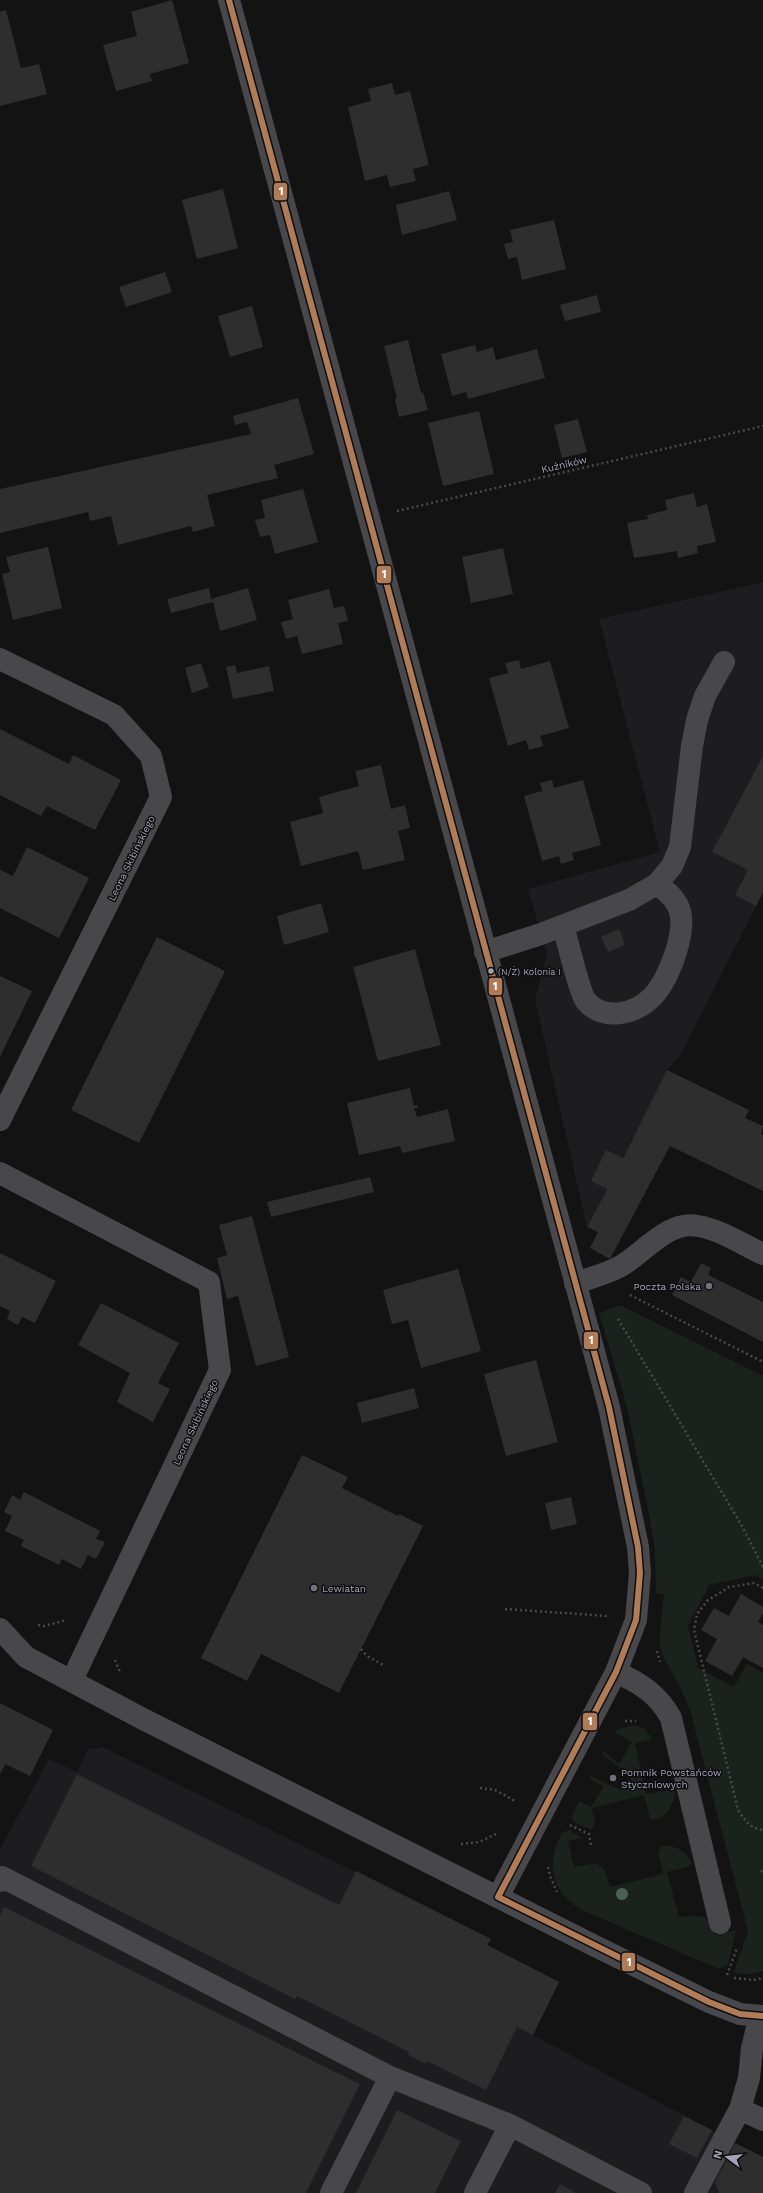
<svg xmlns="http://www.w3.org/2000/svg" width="763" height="2193" viewBox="0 0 763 2193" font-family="'Work Sans',sans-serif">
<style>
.built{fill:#1d1d1f}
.green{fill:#1b221d}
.building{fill:#2e2e2f}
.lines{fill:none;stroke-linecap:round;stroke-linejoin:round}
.path{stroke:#49494e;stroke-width:2.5;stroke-dasharray:2 3;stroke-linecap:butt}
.minor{stroke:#47474c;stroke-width:22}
.bus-1-casing{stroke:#0e0d0f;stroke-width:9}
.bus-1{stroke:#b07c57;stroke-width:6}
.tree{fill:#4b6252}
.bus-dot{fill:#a3a3b6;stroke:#0e0d0f;stroke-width:1.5}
.poi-dot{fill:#71717d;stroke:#0e0d0f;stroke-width:1.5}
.labels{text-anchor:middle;stroke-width:3;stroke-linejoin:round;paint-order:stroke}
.bus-label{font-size:9px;fill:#a3a3b6;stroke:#0e0d0f;text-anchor:start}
.street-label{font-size:10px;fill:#a3a3b6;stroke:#0e0d0f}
.poi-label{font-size:10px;fill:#a3a3b6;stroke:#0e0d0f;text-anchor:start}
.line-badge{stroke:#0e0d0f;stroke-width:1.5}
.badge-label{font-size:11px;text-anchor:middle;font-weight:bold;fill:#fff}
</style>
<rect width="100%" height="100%" fill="#131313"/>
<!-- built -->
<path class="built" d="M763,582V893L681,1054L667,1070L587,1227L535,1000L547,953L528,889L660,852L599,619Z
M103,1747L491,1939L487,1946L559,1982L533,2035L735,2143L715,2182L719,2193H0V1849L49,1759L77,1772L88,1749Z"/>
<!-- green -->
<path class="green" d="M620,1305L763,1376V1580L755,1575L709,1585L688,1626L698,1668L734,1687L747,1664L763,1673V1971C752,1974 745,1976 734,1972L748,1931L690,1710L677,1680L665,1661L659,1643L664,1594L656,1593L655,1550L647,1504L626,1403L599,1313Z
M634,1725L645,1729L652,1739L635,1743L646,1794L672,1790L675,1794C673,1806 664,1822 650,1819L644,1795L592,1808L595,1822L592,1830L574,1822L571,1817L579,1801L591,1807L604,1786L589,1779L591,1776L620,1790C625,1788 632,1782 629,1776C628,1772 606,1758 602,1754L604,1751L619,1764L632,1742L614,1732L619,1729Z
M569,1830L582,1838L568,1841L574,1867C600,1862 603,1860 610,1887L663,1874L658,1852L662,1846C675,1845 686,1850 692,1863L690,1866L667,1872L679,1917C698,1916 709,1912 715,1935L736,1930L728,1965L719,1969L586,1912C552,1895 544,1865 562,1833Z"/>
<!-- building -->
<path class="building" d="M172,0L189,63L150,74L152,81L116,91L103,45L137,36L131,12Z
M6,10L21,68L39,64L47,94L0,106V12Z
M392,83L395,95L410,91L429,165L413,169L416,181L390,187L387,175L365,181L348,107L371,101L368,89Z
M223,189L238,248L197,259L182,200Z
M449,191L457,220L402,235L396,205Z
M554,220L566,269L522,280L517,257L508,259L504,244L513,242L510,230Z
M165,272L172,292L126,307L119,287Z
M597,295L601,312L565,321L560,305Z
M252,306L263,347L230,357L218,316Z
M408,340L421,393L423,392L428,410L399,417L395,399H397L384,346Z
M475,345L477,352L493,347L496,360L537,349L545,378L468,399L466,392L452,396L441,354Z
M298,398L314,454L274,465L278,478L207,495L215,526L193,532L191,526L118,545L111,516L90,521L88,512L0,533V489L251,434L247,422L235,425L233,416Z
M479,411L494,474L443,486L428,423Z
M578,419L587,452L562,458L554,425Z
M303,489L318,542L275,554L270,535L260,537L255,520L265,518L261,500Z
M694,493L697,507L707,504L716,542L697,546L698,553L678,558L677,551L634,558L627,523L648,519L647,515L667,510L665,500Z
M48,547L62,608L13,620L2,574L10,572L6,557Z
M503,548L513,594L471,603L462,557Z
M209,588L211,599L248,588L257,620L220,631L213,602L171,613L167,599Z
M329,589L334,608L344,606L348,621L338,623L343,644L302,654L297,636L286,639L281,622L293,619L288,600Z
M519,660L521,669L550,661L569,728L540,736L543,746L529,750L526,740L508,746L489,678L508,673L505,663Z
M201,663L209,687L192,693L185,668Z
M235,665L237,673L269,666L274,691L233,699L226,667Z
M0,729L69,764L73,755L121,780L95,830L47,806L41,816L0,795Z
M763,756V892L756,906L735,895L748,870L712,852Z
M381,765L391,809L405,805L410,828L398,831L405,860L363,870L358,851L301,866L290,822L323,813L319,797L359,786L355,771Z
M552,780L554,788L583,780L601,845L572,853L574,860L561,864L559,856L542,861L524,796L542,791L540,783Z
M27,847L89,878L59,938L0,908V870L13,876Z
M321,903L329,932L284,945L277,916Z
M619,929L625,945L608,952L601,937Z
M157,937L225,971L139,1143L71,1110Z
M415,949L441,1045L378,1061L353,967Z
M0,976L32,991L0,1057Z
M667,1070L749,1110L745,1118L763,1126L761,1134L763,1135V1191L670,1146L610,1259L590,1248L598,1232L587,1227L607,1189L591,1181L606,1150L623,1158Z
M410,1088L414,1106L417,1105L418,1108H414L417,1117L448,1109L455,1141L402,1153L400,1146L359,1155L347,1103Z
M370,1177L374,1192L271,1217L267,1202Z
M252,1216L289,1357L256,1366L238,1296L227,1299L217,1258L227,1255L219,1225Z
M0,1253L56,1281L35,1323L22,1317L18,1325L7,1319L10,1311L0,1306Z
M701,1263L711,1268L708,1275L763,1302V1342L672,1295L681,1277L691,1282Z
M458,1269L481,1351L421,1368L408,1320L392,1324L383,1290Z
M101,1303L179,1343L158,1383L170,1389L153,1422L117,1402L130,1373L78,1345Z
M536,1360L558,1442L506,1456L484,1374Z
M414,1388L419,1408L362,1423L357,1403Z
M302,1455L348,1477L342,1488L398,1516L399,1514L423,1526L339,1693L261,1654L247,1681L201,1658Z
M24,1492L100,1531L96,1539L105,1542L96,1559L88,1555L81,1569L62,1559L59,1565L21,1546L24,1540L5,1531L12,1516L4,1512L12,1495L20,1500Z
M571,1497L577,1524L551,1530L545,1503Z
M741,1594L763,1607V1613L758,1622L763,1625V1668L743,1657L732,1676L705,1661L717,1639L701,1630L714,1608L729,1616Z
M0,1703L53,1730L30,1776L5,1764L0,1775Z
M77,1774L339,1905L356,1871L491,1939L487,1945L559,1982L533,2035L517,2027L486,2090L427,2061L426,2064L407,2054L409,2052L297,1996L295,1999L31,1866Z
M4,1907L360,2084L306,2193H0V1915Z
M397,2110L461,2141L435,2193H356Z
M684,2116L712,2130L697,2158L669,2144Z
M735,2143L763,2157V2193H719L715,2182Z
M560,2184L576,2193H555Z"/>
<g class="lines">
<!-- path -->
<path class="path" d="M397,511L763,426
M630,1295L763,1362
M618,1319L742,1526L763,1567
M763,1588L754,1583L729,1587L707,1601L697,1614L694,1630L738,1810C745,1821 750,1828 763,1830
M505,1609L607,1616
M38,1625L44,1626L67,1620
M361,1649L367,1656L385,1666
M657,1651L660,1662
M115,1660L120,1672
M625,1721H636
M480,1788L495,1790L515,1801
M570,1825L589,1834L591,1845
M461,1844L479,1842L496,1834
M548,1867L550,1876L557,1892
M761,1872L763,1868
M727,1975L737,1948
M734,1978L753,1980L763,1978"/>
<!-- minor -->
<path class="minor" d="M229,0L609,1407L638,1547L640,1573L636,1620L616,1672L498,1897
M0,659L114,715L151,756L161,797L0,1120
M563,926C567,939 580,994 586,1001C604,1022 636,1014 653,996C669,979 689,928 678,906C673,896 665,890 657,884
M485,952L541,934L629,900L657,884L672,866L680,847L692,746L697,720L705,696L724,662
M0,1173L209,1282L220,1370L72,1680
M575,1283C590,1278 607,1274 621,1266C645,1252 668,1220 698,1226C721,1230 742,1244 763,1254
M0,1629L26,1657L143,1719L593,1945L709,2002L740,2014L763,2016
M616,1672C640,1683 658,1694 671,1718L720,1923
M0,1881L2,1877L390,2077L331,2193
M390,2077L510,2125
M740,2109L763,2120
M475,2193L510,2125L641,2193
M695,2193L740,2109L749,2078L752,2048L760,2016"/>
<!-- bus-1 casing -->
<g class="bus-1-casing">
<path id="bus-1" d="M229,0L609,1407L638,1547L640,1573L636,1620L616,1672L498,1897
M498,1897L709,2002L740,2014L763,2016"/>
</g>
<!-- bus-1 -->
<use href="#bus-1" class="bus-1"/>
</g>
<!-- trees -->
<circle class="tree" cx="622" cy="1894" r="6"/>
<!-- markers -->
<circle class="bus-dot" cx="491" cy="971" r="3.5"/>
<g class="poi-dot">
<circle cx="709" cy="1286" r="4"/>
<circle cx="314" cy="1588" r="4"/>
<circle cx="613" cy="1778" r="4"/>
</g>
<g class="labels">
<!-- bus labels -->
<g class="bus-label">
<text x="498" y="975">(N/Ż) Kolonia I</text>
</g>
<!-- street labels -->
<g class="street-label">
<text transform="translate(564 464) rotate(-13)" y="4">Kuźników</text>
<text transform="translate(131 858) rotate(-64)" y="4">Leona Skibińskiego</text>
<text transform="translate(195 1422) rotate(-65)" y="4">Leona Skibińskiego</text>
</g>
<!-- poi labels -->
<g class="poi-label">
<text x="701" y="1290" text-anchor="end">Poczta Polska</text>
<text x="322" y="1592">Lewiatan</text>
<text x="621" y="1776">Pomnik Powstańców<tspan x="621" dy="12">Styczniowych</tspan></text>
</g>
</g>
<g class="line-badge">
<rect x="273" y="182" width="15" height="19" rx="4" fill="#b07c57"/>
<rect x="376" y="565" width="16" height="19" rx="4" fill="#b07c57"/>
<rect x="488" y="977" width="15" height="19" rx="4" fill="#b07c57"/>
<rect x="583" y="1331" width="16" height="19" rx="4" fill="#b07c57"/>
<rect x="582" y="1712" width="16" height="19" rx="4" fill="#b07c57"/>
<rect x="621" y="1952" width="15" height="20" rx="4" fill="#b07c57"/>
</g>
<g class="badge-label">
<text x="281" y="195">1</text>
<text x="384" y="578">1</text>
<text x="495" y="990">1</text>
<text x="591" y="1344">1</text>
<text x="590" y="1725">1</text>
<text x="629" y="1966">1</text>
</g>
<!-- north arrow -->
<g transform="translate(727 2157) rotate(285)" stroke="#0e0d0f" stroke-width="3" paint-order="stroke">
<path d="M0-3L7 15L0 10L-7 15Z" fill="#a3a3b6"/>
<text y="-6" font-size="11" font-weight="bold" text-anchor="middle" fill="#a3a3b6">N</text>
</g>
</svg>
